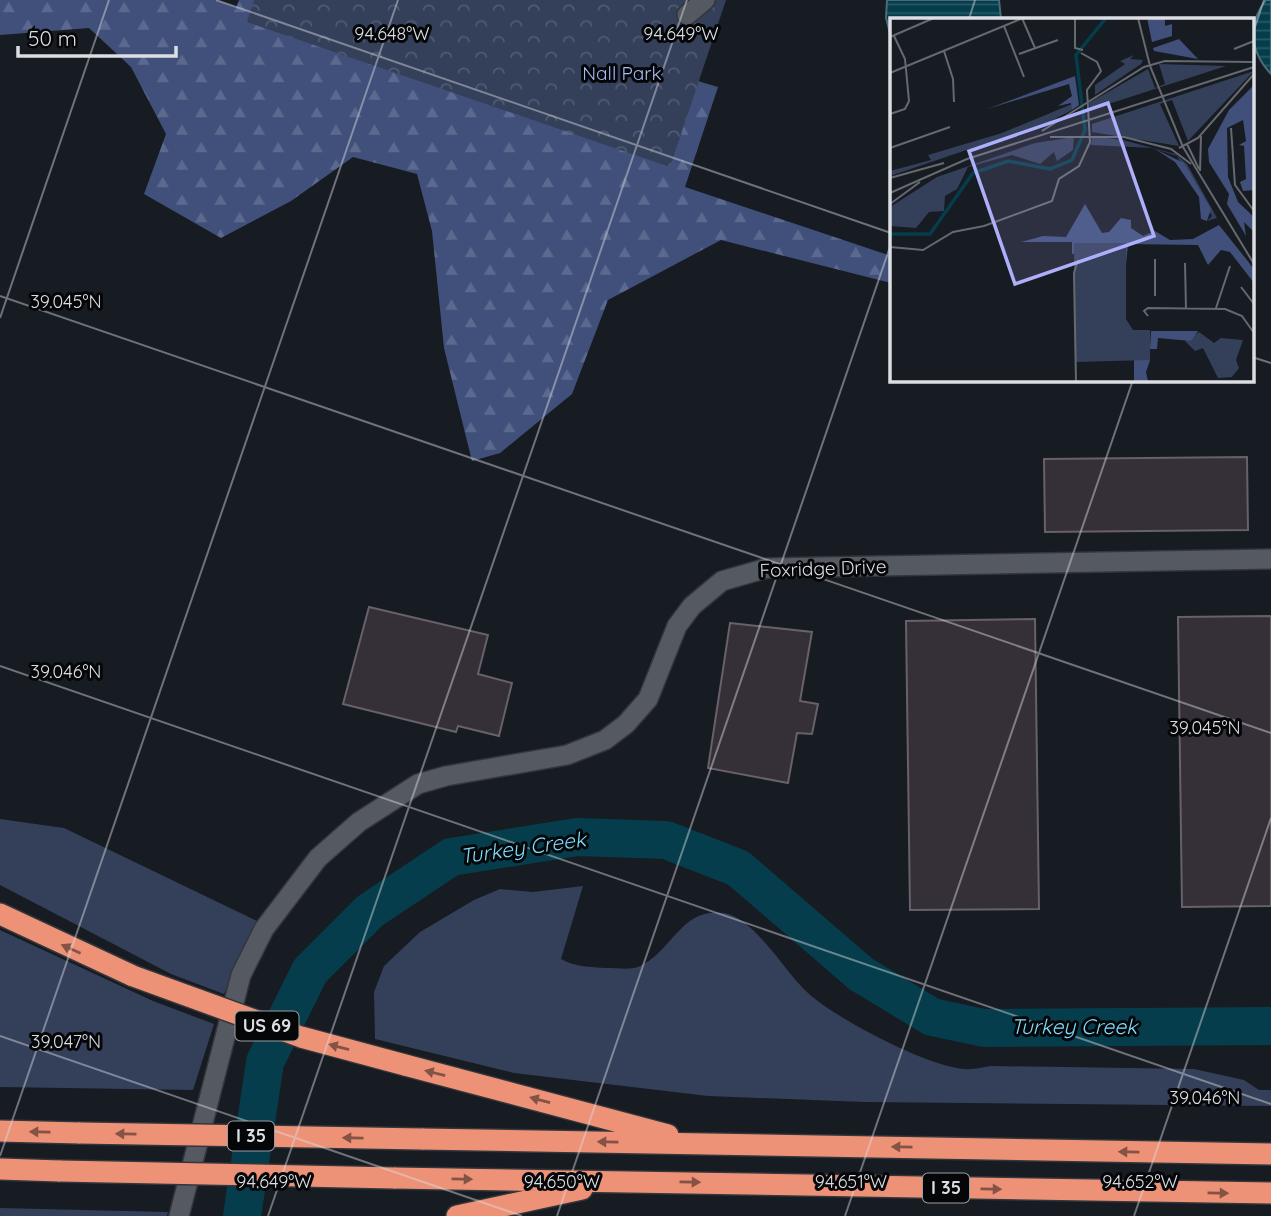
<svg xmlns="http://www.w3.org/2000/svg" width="1271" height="1216" viewBox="0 0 1271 1216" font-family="Quicksand,sans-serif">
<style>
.grass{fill:#343f5a}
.forest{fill:url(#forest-firs)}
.park{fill:url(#park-crowns)}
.water{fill:url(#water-rules);stroke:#466d79;stroke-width:2}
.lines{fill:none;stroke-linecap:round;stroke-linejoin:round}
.river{stroke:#053d4c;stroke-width:38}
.building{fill:#353038;stroke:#66616a;stroke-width:2}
.minor-casing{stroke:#34363b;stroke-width:22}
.motorway-casing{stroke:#34363b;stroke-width:24}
.minor{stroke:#555962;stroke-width:19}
.motorway{stroke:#ee9277;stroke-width:21}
.motorway-bridge-casing{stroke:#34363b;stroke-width:24;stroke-linecap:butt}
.motorway-bridge{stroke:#ee9277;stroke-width:21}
.oneway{fill:#855345}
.ticks{fill:none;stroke:#dcdee3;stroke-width:2;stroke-opacity:0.45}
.labels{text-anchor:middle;stroke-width:6;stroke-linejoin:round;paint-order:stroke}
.shield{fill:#050608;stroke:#9c9da1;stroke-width:2}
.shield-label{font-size:18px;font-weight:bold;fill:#dcdee3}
.park-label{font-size:19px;fill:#a6bdf5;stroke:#050608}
.street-label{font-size:19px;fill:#dcdee3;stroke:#050608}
.water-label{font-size:21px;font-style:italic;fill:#7adcff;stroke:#050608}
.inset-river{fill:none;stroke:#053d4c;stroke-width:3.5}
.inset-road{fill:none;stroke:#66696f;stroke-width:2}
.view{fill:#adaffb;fill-opacity:0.15;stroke:#adaffb;stroke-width:3.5}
.inset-edge{fill:none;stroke:#dcdee3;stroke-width:3.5}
.ticks-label{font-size:18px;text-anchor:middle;fill:#dcdee3;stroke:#050608;stroke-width:6;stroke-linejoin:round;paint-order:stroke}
</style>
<defs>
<pattern id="forest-firs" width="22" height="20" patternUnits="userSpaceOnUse" patternTransform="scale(1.75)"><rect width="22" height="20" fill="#40507b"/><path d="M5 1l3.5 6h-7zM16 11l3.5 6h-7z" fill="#5b698e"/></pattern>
<pattern id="park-crowns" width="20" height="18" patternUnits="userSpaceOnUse" patternTransform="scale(1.75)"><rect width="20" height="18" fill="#343f5a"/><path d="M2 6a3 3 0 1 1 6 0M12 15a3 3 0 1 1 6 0" fill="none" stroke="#515a72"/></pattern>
<pattern id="water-rules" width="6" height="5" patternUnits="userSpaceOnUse" patternTransform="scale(1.75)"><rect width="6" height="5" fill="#053d4c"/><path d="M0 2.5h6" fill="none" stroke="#295966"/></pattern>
</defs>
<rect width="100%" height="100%" fill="#171b22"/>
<!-- grass -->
<path class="grass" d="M0,819L64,828L259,922L224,994L171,974L0,885Z
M583,886L561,959C576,967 589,967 607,968C616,968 630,970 638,967C673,952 680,907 724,913C755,918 785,973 808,993C835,1018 928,1067 965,1069C973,1070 983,1067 991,1066L1194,1069L1244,1080L1259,1090H1271V1106L864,1102L708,1096L514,1073L375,1039L374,992L384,966L420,932L474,900L500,889L533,892Z
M0,930L153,1001L214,1024L193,1090L0,1087Z
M0,1208L168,1212L167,1216H0Z"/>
<!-- forest -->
<path class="forest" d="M0,0H216L236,7L239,0H612L625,60L718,87L685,187L891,256V283L721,240L608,300L572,394L500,453L472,461L444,348L432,231L417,174L353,157L291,201L221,238L144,194L166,134L131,67L89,28L0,35Z"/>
<!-- park -->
<path class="park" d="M254,0H726L670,167L247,22Z"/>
<!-- water -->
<path class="water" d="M887,0H999L1001,19H891V37L886,18Z
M1266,0H1271V74C1250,52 1247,24 1266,0Z"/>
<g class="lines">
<!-- river -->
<path class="river" d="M242,1216L265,1062L310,971L370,911L451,857L577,837L666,840L738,868L861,974L932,1017L984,1028L1271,1026"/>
</g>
<!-- building -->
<path class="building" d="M1247,457L1248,530L1045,532L1044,459Z
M369,607L488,635L478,674L512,683L499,736L458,726L456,732L343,704Z
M1271,616V906L1182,907L1178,617Z
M1035,619L1039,909L910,910L906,621Z
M730,623L812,632L800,701L818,704L812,734L797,733L788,783L708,768Z"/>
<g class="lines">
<!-- minor casing -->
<g class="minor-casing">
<path id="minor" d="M687,15L705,0
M179,1216L241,975L264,929L318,858L359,822L418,784L446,776L567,755L605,740L626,724L648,699L677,626L692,606L722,581L767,568L1271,559"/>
</g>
<!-- motorway casing -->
<g class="motorway-casing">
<path id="motorway" d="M0,914L133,976
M405,1065L668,1135
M0,1131L80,1133
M422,1139L1271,1154
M0,1169L60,1171
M394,1178L1271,1193
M457,1216L582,1189"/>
</g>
<!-- minor -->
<use href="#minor" class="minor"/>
<!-- motorway -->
<use href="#motorway" class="motorway"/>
<!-- motorway-bridge casing -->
<g class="motorway-bridge-casing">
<path id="motorway-bridge" d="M133,976L301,1037L405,1065
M80,1133L422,1139
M60,1171L394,1178"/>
</g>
<!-- motorway-bridge -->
<use href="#motorway-bridge" class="motorway-bridge"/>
</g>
<!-- one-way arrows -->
<defs><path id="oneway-solid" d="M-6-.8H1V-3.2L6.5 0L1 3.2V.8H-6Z" transform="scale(1.75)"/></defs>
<g class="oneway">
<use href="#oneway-solid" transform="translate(71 949) rotate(-156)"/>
<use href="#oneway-solid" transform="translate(339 1047) rotate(-165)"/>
<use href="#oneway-solid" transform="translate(435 1073) rotate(-166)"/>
<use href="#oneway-solid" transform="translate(540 1100) rotate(-165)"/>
<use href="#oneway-solid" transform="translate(40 1132) rotate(-179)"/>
<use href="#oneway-solid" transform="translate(126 1134) rotate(-179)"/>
<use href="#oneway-solid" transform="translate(353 1138) rotate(-179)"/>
<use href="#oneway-solid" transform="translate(608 1142) rotate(-179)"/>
<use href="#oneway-solid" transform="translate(902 1147) rotate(-179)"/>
<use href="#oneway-solid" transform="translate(1129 1152) rotate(-179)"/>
<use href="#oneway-solid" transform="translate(462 1179) rotate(1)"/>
<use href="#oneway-solid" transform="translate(690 1182) rotate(1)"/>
<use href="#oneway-solid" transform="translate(991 1189) rotate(1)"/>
<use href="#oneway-solid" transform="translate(1218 1193) rotate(1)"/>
</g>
<!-- ticks -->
<path class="ticks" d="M216,0L891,233M969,19L975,0M1252,36L1264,0M0,296L1271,733M0,318L109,0M1252,357L1271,363M0,666L1271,1104M0,1036L522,1216M0,1156L398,0M268,1216L687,0M557,1216L891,244M845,1216L1133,380M1134,1216L1271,818"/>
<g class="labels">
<!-- shield labels -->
<g class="shield">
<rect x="235.5" y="1011.5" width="63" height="29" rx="5"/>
<rect x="228" y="1121.5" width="46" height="29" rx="5"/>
<rect x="923" y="1173.5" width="46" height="29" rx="5"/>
</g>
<g class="shield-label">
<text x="267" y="1032">US 69</text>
<text x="251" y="1142">I 35</text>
<text x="946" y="1194">I 35</text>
</g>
<!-- park labels -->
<g class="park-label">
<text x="622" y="80">Nall Park</text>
</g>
<!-- street labels -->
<g class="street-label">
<text transform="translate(823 568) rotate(-2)" y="7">Foxridge Drive</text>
</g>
<!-- water labels -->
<g class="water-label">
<text transform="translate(523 848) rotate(-8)" y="7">Turkey Creek</text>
<text x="1074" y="1034">Turkey Creek</text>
</g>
</g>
<!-- overview -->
<g transform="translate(890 18)">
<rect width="364" height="364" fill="#171b22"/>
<path d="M244,37L240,41L253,42L251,46L205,77V67L235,46L230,43ZM269,46L336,48L200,92L199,85L258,51L265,70L275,66ZM364,53L298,123L282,82L270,86L289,128L202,114V106ZM182,86V92L159,104L0,158V153L41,142L38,137L112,115ZM202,118L233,122L285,136L297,146L327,200L317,203L322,198L287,138L262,130L201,127ZM184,119L183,132L167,143L164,134L150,146L122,137L78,149L67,171L55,178L54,193L39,194L26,210L0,208V189L47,159L145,125ZM309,314L324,325L331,320L353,322L346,342L349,350L342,359L328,360L313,330L305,333L295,323Z" fill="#343f5a"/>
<path d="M275,0V8L282,6V18L262,24L257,0ZM289,21L308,41L264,33L263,30ZM185,58L189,87L182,92L181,85L168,88L182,78L179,66L97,91ZM364,67V172L353,173L350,164L356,161L354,128L349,127L356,123L353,102L337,110L338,159L348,184L364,199V214L354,204L356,218L337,186L339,176L319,144L318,131L339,92ZM265,131L294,145L321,191L317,203L311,201L309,179L285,144ZM195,186L212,215L219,214L231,200L241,202V210L253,218L265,213L280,222L303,221L329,207L364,251V265L340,234L331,232L318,247L308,227L238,226L235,257L193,235L182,236V224H131L153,218L176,219ZM261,313H308L301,323L268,320L267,331H260ZM244,342H260L256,354L258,363L263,364H244Z" fill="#40507b"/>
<path d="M184,225H236V301L243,312H260V342L185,344Z" fill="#343f5a"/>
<path class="inset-river" d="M0,216H40L83,155L118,143L160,151L182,142L195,112L186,37L216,0"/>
<path class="inset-road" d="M132,0L145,30M185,0V30L193,32M248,0L260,48L293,129M114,8L134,59M0,19L44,0M344,31L364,23M54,33L63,61L64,84M129,36L168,22M0,55L133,0M0,96L15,91L19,83L15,41L4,18M341,110L345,167L364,193M152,113L254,49L275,43L363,44M160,119H234L281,131L301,146M297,126L309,151M293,129L364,246M0,130L60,109M289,130L308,120L364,56M310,153L311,118M0,160L54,145M0,175L77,141L364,49M0,186L30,164M0,229L33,232L63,214L94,208L162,183L169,161L189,148L200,124L197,72L211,53L207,44L191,35M265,241V278M295,245L296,291M351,269L364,286M326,290L340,248M258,298L254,293L258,290L335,291L352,298L364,315M186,364L184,255L188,242"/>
<path class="view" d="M218,85L264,218L125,266L79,133Z"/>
<rect width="364" height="364" class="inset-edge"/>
</g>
<g class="ticks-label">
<text x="392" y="40">94.648°W</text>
<text x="681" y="40">94.649°W</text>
<text x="66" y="308">39.045°N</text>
<text x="66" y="678">39.046°N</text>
<text x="1205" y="734">39.045°N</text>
<text x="66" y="1048">39.047°N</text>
<text x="1205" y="1104">39.046°N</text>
<text x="274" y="1188">94.649°W</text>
<text x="562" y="1188">94.650°W</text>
<text x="851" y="1188">94.651°W</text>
<text x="1140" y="1188">94.652°W</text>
</g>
<!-- scale -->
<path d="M18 46v10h158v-10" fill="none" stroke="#dcdee3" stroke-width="3.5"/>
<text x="28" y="46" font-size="21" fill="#dcdee3" stroke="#050608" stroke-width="5" paint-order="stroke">50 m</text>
</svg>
